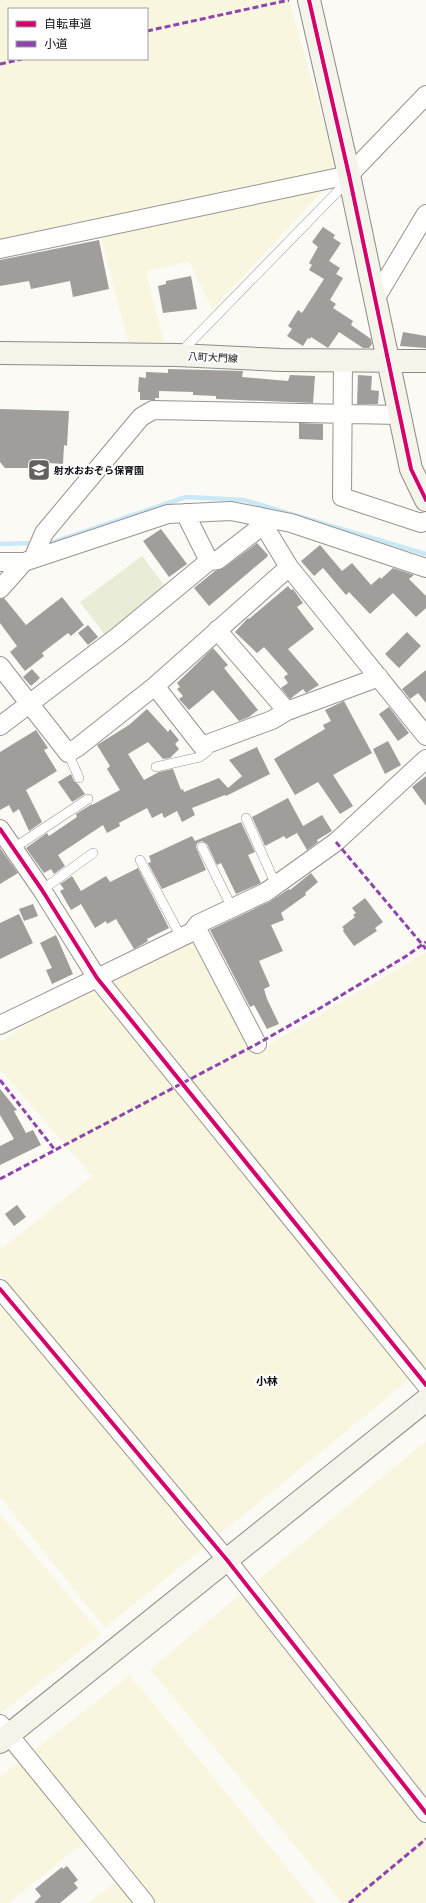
<svg xmlns="http://www.w3.org/2000/svg" width="426" height="1903" viewBox="0 0 426 1903" font-family="'Roboto Serif','Noto Sans JP',serif">
<style>
.farmland{fill:#f9f6e0;fill-rule:evenodd}
.cemetery{fill:#e9edd7}
.lines{fill:none;stroke-linecap:round;stroke-linejoin:round}
.stream{stroke:#c9e9f8;stroke-width:4.5}
.building{fill:#a09d9a}
.lane-casing{stroke:#969592;stroke-width:10}
.street-casing{stroke:#969592;stroke-width:20}
.secondary-casing{stroke:#8c8b89;stroke-width:24}
.lane{stroke:#fffefd;stroke-width:9}
.street{stroke:#fffefd;stroke-width:18}
.secondary{stroke:#f5f4eb;stroke-width:22}
.quiet{stroke:#8e44ad;stroke-width:3;stroke-dasharray:6 3;stroke-linecap:butt}
.cycleway-casing{stroke:#fff;stroke-width:6}
.cycleway{stroke:#d6006c;stroke-width:4}
.labels{text-anchor:middle;stroke-width:4;stroke-linejoin:round;paint-order:stroke}
.street-label{font-size:10px;fill:#0f0f0f;stroke:#fff}
.poi-label{font-size:10px;font-weight:bold;fill:#0f0f0f;stroke:#fff;text-anchor:start}
.neighbourhood-label{font-size:11px;font-weight:bold;fill:#0f0f0f;stroke:#fff}
</style>
<rect width="100%" height="100%" fill="#fcfaf4"/>
<!-- farmland -->
<path class="farmland" d="M0,0H289L336,166L319,195L212,309L189,262L146,271L164,342H128L96,218L0,240ZM9,9H147V59H9Z
M194,937L258,1051L426,952V1366L105,1628L0,1497V1307L17,1294L0,1275V1250L92,1176L0,1069V1041L32,1021Z
M426,1441V1903H342L150,1669Z
M0,1514L101,1634L0,1714Z
M130,1675L316,1903H88L133,1870L99,1830L9,1903H0V1777Z"/>
<!-- cemetery -->
<path class="cemetery" d="M142,556L167,589L105,635L80,602Z"/>
<g class="lines">
<!-- stream -->
<path class="stream" d="M44,543H51L186,497L244,500L426,554
M0,544L34,543"/>
</g>
<!-- building -->
<path class="building" d="M323,227L335,235L333,238L341,243L329,261L340,268L336,274L343,278L330,300L336,304L333,308L353,321L351,325L371,339L372,344L369,348H363L339,332L328,348L311,337L310,339L308,338L303,346L287,336L292,329L288,326L298,310L302,313L324,279L309,270L312,265L309,263L318,247L312,242Z
M99,240L109,289L73,297L70,281L31,289L29,281L0,286V260Z
M191,276L197,309L163,313L158,286L166,284V281Z
M403,332L426,336V348L400,346Z
M168,369L243,371L242,377L288,381L290,375L315,376L313,403L216,399V396L193,395V392L159,391V398H155V400H140V392H138L139,377L146,378V372L168,373Z
M358,375L372,376L371,390L379,391L378,404H357Z
M0,409L69,411L67,446L64,445L63,464L49,463L44,468H5L0,462Z
M299,423L323,424V440L299,439Z
M161,529L187,564L169,577L143,541Z
M257,543L268,555L267,557L209,606L194,588L215,571L224,568Z
M320,545L342,571L352,563L371,585L380,577L381,579L393,568L414,575L409,579L426,596V608L416,617L393,593L370,614L349,592L346,595L323,568L314,576L301,561Z
M288,586L291,590L293,589L303,603L297,607L314,629L288,649L319,685L306,693L303,689L290,699L281,688L288,683L284,677L288,674L264,647L257,653L235,632L248,618L249,619Z
M62,597L84,625L71,636L68,633L42,653L44,656L25,671L10,652L17,646L0,623V599L4,598L26,625Z
M88,625L98,637L88,645L78,633Z
M407,632L421,646L399,668L385,654Z
M213,648L228,665L224,668L258,710L249,717L239,721L213,690L189,710L179,699L183,696L177,689L180,687L177,683Z
M32,669L40,678L31,686L23,677Z
M426,670V703L418,693L410,699L402,689Z
M344,701L372,753L333,775L353,806L340,814L318,782L295,795L274,759L325,729L323,725L331,721L325,710Z
M389,707L409,733L398,741L379,714Z
M147,709L168,732L170,729L179,740L175,744L179,749L170,758L163,759L148,742L128,754L144,780L159,772L173,769L181,790L183,789L184,792L219,778L228,788L242,776L229,760L257,747L270,774L226,796L225,795L192,808L195,815L182,822L177,811L164,818L162,813L152,818L147,808L119,823L120,826L107,833L103,825L58,855L65,866L54,874L51,869L44,873L26,848L47,833L49,836L77,817L76,814L92,804V805L120,790L107,769L110,766L97,745L129,725Z
M36,730L48,748L44,750L57,771L26,790L42,822L29,831L19,809L13,813L9,805L0,810V752Z
M388,741L401,765L385,774L373,749Z
M71,774L74,781L78,784L85,794L72,802L58,782Z
M426,776V806L412,787Z
M288,798L303,826L322,815L332,831L317,840L318,842L307,850L297,833L286,839L284,836L265,846L252,817Z
M241,822L255,852L248,855L261,883L236,894L221,863L217,865L207,844L202,841L197,843L196,847L206,870L162,889L148,863L151,862L149,856L192,836L195,841Z
M0,848L18,873L0,884Z
M138,868L169,928L147,939L148,941L134,949L116,919L107,924L106,921L95,928L81,904L71,910L60,891L64,889L60,884L72,876L81,891L106,876L110,882Z
M311,873L318,882L305,893L306,895L281,913L284,920L271,925L283,951L259,961L270,986L264,989L267,999L279,1024L267,1029L254,1005L250,1007L210,930L271,901L289,889L290,890Z
M365,898L383,922L375,928L377,931L354,946L343,931L344,929L342,927L355,917L353,915L356,913L352,908Z
M33,904L38,916L24,921L19,909Z
M19,914L33,943L0,959V923Z
M56,935L73,974L52,984L46,970L52,968L40,943Z
M0,1089L17,1110L14,1111L26,1133L33,1130L41,1145L0,1165V1146L14,1139L0,1115Z
M17,1205L26,1217L14,1226L5,1214Z
M67,1866L78,1880L74,1883L78,1888L60,1903H34L41,1896L35,1889L62,1867L63,1869Z"/>
<g class="lines">
<!-- lane casing -->
<g class="lane-casing">
<path id="lane" d="M180,353L343,186L347,179
M68,753L79,778
M156,767L200,757L208,751L207,746
M246,818L276,885
M202,847L232,908
M14,848L88,799
M140,860L181,937
M42,890L93,853"/>
</g>
<!-- street casing -->
<g class="street-casing">
<path id="street" d="M0,249L349,175L426,95
M375,299L426,214
M343,361L342,497L421,523L426,521
M185,513L209,561
M258,516L289,567L426,736
M33,559L44,533L141,417L153,410L399,415
M27,561L168,514L231,511L291,523L426,568
M0,562H24L0,589
M217,630L287,711
M0,666L68,753L78,747L155,686L289,567
M155,686L202,746L272,720L287,711L379,677
M0,726L117,637L209,561L218,560L263,525
M0,829L42,890L97,978L426,1385
M196,927L257,1044
M0,1025L192,932L198,924L266,892L336,842L426,759
M0,1289L227,1560L426,1813
M0,1724L145,1903"/>
</g>
<!-- secondary casing -->
<g class="secondary-casing">
<path id="secondary" d="M309,0L349,175L411,469L426,500
M0,353L177,355L281,360L426,361
M0,1742L426,1400"/>
</g>
<!-- lane -->
<use href="#lane" class="lane"/>
<!-- street -->
<use href="#street" class="street"/>
<!-- secondary -->
<use href="#secondary" class="secondary"/>
<!-- quiet -->
<path class="quiet" d="M147,31L289,0
M0,64L22,59
M336,842L426,949
M0,1080L55,1150
M0,1179L257,1044L322,1007L408,955L426,942
M349,1903L426,1839"/>
<!-- cycleway casing -->
<g class="cycleway-casing">
<path id="cycleway" d="M309,0L349,175L411,469L426,500
M0,829L42,890L97,978L426,1385
M0,1289L227,1560L426,1813"/>
</g>
<!-- cycleway -->
<use href="#cycleway" class="cycleway"/>
</g>
<!-- icons -->
<defs>
<g id="school-square" transform="scale(1.15)"><rect x="-9" y="-9" width="18" height="18" rx="4" fill="#62615f" stroke="#fff"/><path d="M0-5L7-2L0 1L-7-2ZM-4 1L0 2.5L4 1V4Q0 6-4 4Z" fill="#fff"/></g>
</defs>
<g fill-rule="evenodd">
<use href="#school-square" x="39" y="470"/>
</g>
<g class="labels">
<!-- street labels -->
<g class="street-label">
<text transform="translate(213 357) rotate(3)" y="4">八町大門線</text>
</g>
<!-- poi labels -->
<g class="poi-label">
<text x="54" y="474">射水おおぞら保育園</text>
</g>
<!-- neighbourhood labels -->
<g class="neighbourhood-label">
<text x="267" y="1385">小林</text>
</g>
</g>
<!-- legend -->
<rect x="8" y="8" width="140" height="52" fill="#ffffff" stroke="#9f9f9f"/>
<rect x="16" y="21" width="20" height="6" fill="#d6006c" stroke="#9f9f9f"/>
<text x="44" y="28" font-size="12" fill="#0f0f0f">自転車道</text>
<rect x="16" y="41" width="20" height="6" fill="#8e44ad" stroke="#9f9f9f"/>
<text x="44" y="48" font-size="12" fill="#0f0f0f">小道</text>
</svg>
